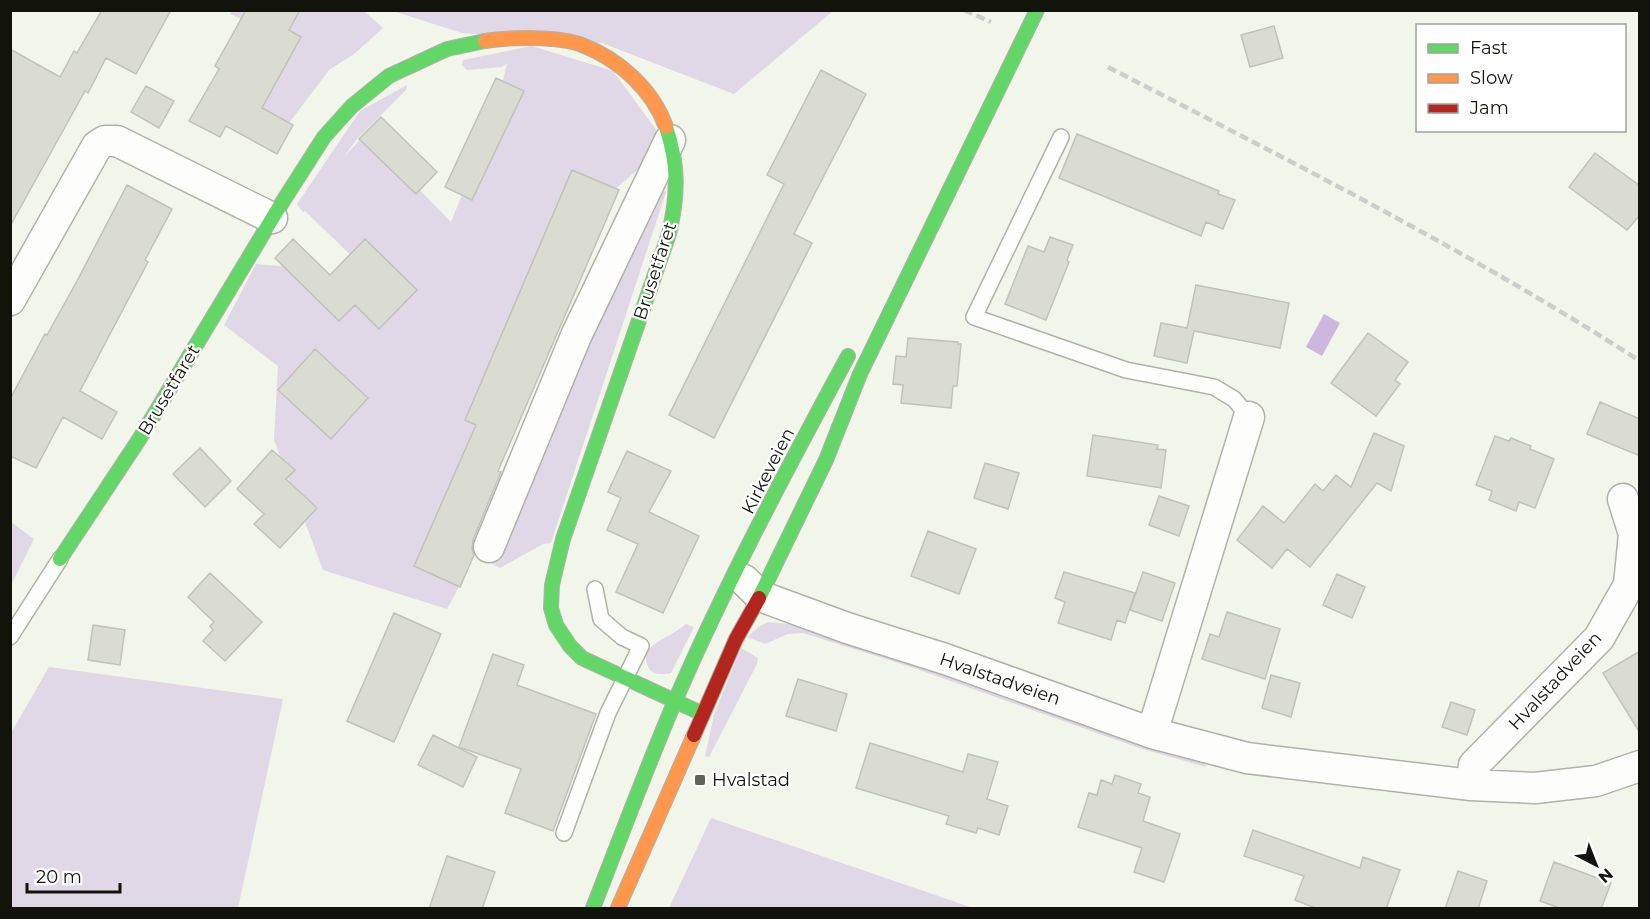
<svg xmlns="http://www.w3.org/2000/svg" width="1650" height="919" viewBox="0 0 1650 919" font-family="Montserrat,sans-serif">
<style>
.green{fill:#e0d7e7}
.water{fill:#ccb8df}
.building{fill:#dadcd2;stroke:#c0c3ba;stroke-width:1.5}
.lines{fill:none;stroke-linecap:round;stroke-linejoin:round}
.lane-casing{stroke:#b0b2a9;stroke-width:18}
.street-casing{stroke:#b0b2a9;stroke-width:33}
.fast-casing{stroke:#b0b2a9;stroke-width:16}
.slow-casing{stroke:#b0b2a9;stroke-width:16}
.jam-casing{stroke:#b0b2a9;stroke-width:16}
.lane{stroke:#fdfefc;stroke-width:15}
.street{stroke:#fdfefc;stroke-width:30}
.fast{stroke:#63d668;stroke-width:14}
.slow{stroke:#ff974d;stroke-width:14}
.jam{stroke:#b3261e;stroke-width:14}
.rail{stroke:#cdceca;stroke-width:4.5;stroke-dasharray:9 4.5;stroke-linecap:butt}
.poi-dot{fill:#606259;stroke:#fff;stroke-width:2}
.labels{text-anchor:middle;stroke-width:4.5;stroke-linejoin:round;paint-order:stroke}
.street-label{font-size:18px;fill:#12130b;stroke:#fff}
.poi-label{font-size:18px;fill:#12130b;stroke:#fff;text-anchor:start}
</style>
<rect width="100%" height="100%" fill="#f2f5e9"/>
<!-- green -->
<path class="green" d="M232,10L364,11L383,28L354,54L329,70L283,131L248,96L266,30L230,14Z
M393,11H833L734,94L602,43L462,33Z
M532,46L613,71L657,131L644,176L636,171L607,196L552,283L574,294L493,478L459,587L447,609L323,570L274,440L278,366L224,325L256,264L301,268L388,291L305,211L303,212L297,204L360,111L407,85L406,90L357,139L343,158L365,134L451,222L497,109L507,63L502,67L467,70L462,65L463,60Z
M658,188L666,192L551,543L543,544L500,568L492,564Z
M11,522L34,539L11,585Z
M768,622L799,625L1204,762L1206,767L1136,747L908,666L803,633L788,634L765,644L747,637L760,626Z
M686,624L694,627L671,673C652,677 645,670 646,652C657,639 674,635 686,624Z
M741,648L758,658L757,664L709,757L705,756L714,715Z
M49,667L283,699L238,908H11V733Z
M711,818L973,908H669Z"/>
<!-- water -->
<path class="water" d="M1324,314L1340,323L1322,356L1306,347Z"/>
<!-- building -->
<path class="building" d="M102,10H171L136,74L106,58L88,93L85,91L10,226V49L60,77L74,51L77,53Z
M246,10H300L289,30L301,37L262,108L293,125L277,154L226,126L220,137L189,121L219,69L215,66Z
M1274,26L1283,58L1250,67L1241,35Z
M821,70L866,94L794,234L812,243L714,438L669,415L784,184L767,175Z
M496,78L524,91L472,200L445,187Z
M146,86L174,101L159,128L131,112Z
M381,117L437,172L416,194L359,139Z
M1077,134L1219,191L1218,194L1235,200L1223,229L1206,222L1201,236L1059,178Z
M1595,153L1640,186V215L1627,230L1569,187Z
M572,170L619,190L498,471L501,472L473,540L472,549L474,555L460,587L414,566L476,425L465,420Z
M127,185L172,209L145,260L148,262L80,391L117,412L102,439L63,417L36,468L10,456V399L45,334L47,335L77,281Z
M1050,237L1073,245L1067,260L1069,262L1046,320L1005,304L1028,246L1044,252Z
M293,239L330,275L365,239L417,290L379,329L355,305L339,321L275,258Z
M1196,285L1289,303L1280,348L1194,331L1187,363L1154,356L1161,323L1187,328Z
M1368,333L1408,362L1395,380L1400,384L1376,416L1331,383Z
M908,338L958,342V344H961L957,386H953L951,408L901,403L903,385L893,384L896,356L906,357Z
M315,349L368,398L331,439L278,390Z
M1600,402L1640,419V456L1587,434Z
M1374,433L1404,446L1391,491L1377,483L1310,567L1287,549L1272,568L1237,540L1263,506L1284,523L1315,484L1323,491L1336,475L1351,487Z
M1093,435L1158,445L1157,449L1166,450L1161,488L1087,476Z
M1495,436L1509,441L1511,438L1531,446L1530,449L1554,459L1535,508L1519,502L1516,511L1489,500L1492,491L1476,485Z
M200,448L231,481L205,507L173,474Z
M272,450L295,470L286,479L317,508L280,548L254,524L264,514L237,489Z
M627,451L671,471L649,512L699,536L663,613L616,592L638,544L607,530L621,498L608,492Z
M985,463L1019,473L1008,509L974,498Z
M1159,496L1189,506L1179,536L1149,525Z
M928,531L976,549L959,594L911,576Z
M1064,572L1135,593L1125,623L1117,620L1111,640L1058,623L1065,602L1055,598Z
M1143,572L1175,583L1162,621L1130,610Z
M210,573L262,622L225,661L203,641L213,630L210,626L214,622L188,597Z
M1337,574L1365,587L1352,618L1323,605Z
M1227,612L1280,629L1265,679L1202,659L1210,634L1219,637Z
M394,613L441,634L394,742L347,721Z
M93,625L125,630L120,665L88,660Z
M1640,651V733L1603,673Z
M493,654L524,665L517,685L596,714L553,831L505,813L521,769L459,747Z
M1271,675L1300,683L1291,717L1262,708Z
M798,679L847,694L836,731L786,716Z
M1451,702L1475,710L1467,735L1442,727Z
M433,735L477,757L463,787L418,765Z
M870,743L963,772L968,754L998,762L987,799L1008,806L999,835L978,828L976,833L946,824L949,816L856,788Z
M1115,775L1141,784L1138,793L1150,797L1143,821L1180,834L1164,882L1134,872L1142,848L1078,827L1089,793L1097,795L1101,780L1112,784Z
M1253,830L1360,868L1363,857L1400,870L1386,909H1318L1295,900L1304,876L1244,856Z
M447,856L495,872L482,909H429Z
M1554,862L1611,883L1601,909H1562L1540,901Z
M1458,871L1487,881L1478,909H1445Z"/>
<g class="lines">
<!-- lane casing -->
<g class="lane-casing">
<path id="lane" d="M1061,137L974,317L1126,370L1214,387L1234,399L1249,417
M10,637L60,559
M564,833L608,713L641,646L622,637L601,619L595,589"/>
</g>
<!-- street casing -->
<g class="street-casing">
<path id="street" d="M10,300L97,146L105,141H117L272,218
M489,547L576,336L670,140
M744,580L760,596L847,628L945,659L1152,733L1247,758L1471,785L1535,788L1596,781L1640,766
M1152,733L1249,417
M1471,785L1474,765L1599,638L1629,585L1634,534L1623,499"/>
</g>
<!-- fast casing -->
<g class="fast-casing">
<path id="fast" d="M666,127C679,166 678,195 669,234L563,539L552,585L551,608L556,625L570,646L582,658L703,714
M60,559L140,438L278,209L324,137L352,106L389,76L447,49L485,41
M759,598L826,460L860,374L1037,10
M593,908C620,839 646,769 675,701C726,583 787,469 848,356"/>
</g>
<!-- slow casing -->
<g class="slow-casing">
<path id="slow" d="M485,41C510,37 559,36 582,45C619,59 653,90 666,127
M618,908L694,735"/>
</g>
<!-- jam casing -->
<g class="jam-casing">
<path id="jam" d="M694,735L736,639L759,598"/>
</g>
<!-- lane -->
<use href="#lane" class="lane"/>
<!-- street -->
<use href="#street" class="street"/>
<!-- fast -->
<use href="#fast" class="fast"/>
<!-- slow -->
<use href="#slow" class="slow"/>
<!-- jam -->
<use href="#jam" class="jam"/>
<!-- rail -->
<path class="rail" d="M964,10L991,22
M1108,67C1288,160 1469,251 1640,361"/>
</g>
<!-- markers -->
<rect class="poi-dot" x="694" y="774" width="12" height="12" rx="3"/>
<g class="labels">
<!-- street labels -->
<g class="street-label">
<text transform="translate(655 271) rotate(-72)" y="6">Brusetfaret</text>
<text transform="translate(169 390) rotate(-59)" y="6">Brusetfaret</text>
<text transform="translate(768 471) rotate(-63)" y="6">Kirkeveien</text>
<text transform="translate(1000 679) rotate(19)" y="6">Hvalstadveien</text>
<text transform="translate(1555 681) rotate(-47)" y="6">Hvalstadveien</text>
</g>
<!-- poi labels -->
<g class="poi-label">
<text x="712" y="786">Hvalstad</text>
</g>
</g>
<!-- border -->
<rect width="1650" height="919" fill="none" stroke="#12130b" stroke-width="24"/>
<!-- legend -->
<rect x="1416" y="24" width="210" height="108" fill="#ffffff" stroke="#a0a19d" stroke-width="1.5"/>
<rect x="1428" y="44" width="30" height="9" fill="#63d668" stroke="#a0a19d" stroke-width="1.5"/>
<text x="1470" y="54" font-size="18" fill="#12130b">Fast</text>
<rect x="1428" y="74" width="30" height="9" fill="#ff974d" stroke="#a0a19d" stroke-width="1.5"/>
<text x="1470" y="84" font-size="18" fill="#12130b">Slow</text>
<rect x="1428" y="104" width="30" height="9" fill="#b3261e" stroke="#a0a19d" stroke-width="1.5"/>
<text x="1470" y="114" font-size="18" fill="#12130b">Jam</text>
<!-- north arrow -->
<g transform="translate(1596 865) rotate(138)" stroke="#ffffff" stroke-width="4.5" paint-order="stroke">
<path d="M0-4.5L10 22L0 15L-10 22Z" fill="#12130b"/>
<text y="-9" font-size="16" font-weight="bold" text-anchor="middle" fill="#12130b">N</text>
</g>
<!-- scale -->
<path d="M27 883v9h93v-9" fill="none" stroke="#12130b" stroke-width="3"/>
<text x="36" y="883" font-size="18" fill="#12130b" stroke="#ffffff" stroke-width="4.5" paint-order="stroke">20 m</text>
</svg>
